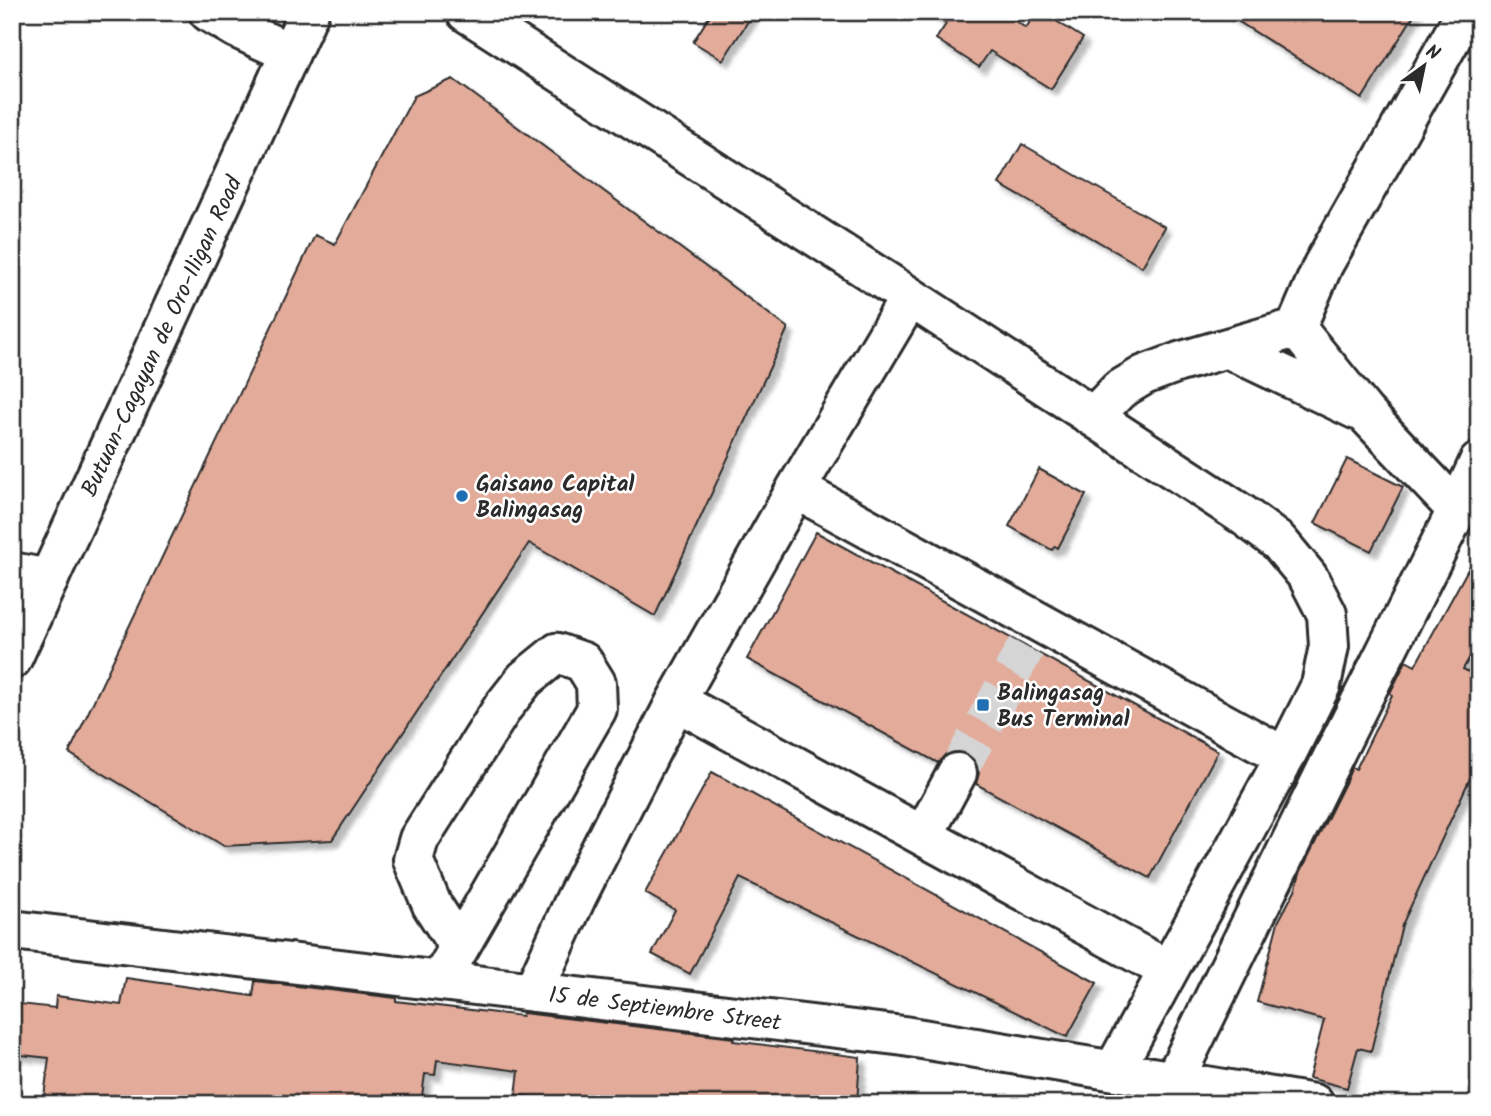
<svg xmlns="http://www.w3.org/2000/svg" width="1491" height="1116" viewBox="0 0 1491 1116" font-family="Kalam,sans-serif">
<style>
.building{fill:#e3ab9a;stroke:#2b2b2b;stroke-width:2;filter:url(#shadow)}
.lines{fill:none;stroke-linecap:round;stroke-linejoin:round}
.minor-tunnel{stroke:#d5d5d5;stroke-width:38;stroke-dasharray:38 19;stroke-linecap:butt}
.minor-casing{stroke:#2b2b2b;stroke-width:44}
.highway-casing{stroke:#2b2b2b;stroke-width:44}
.minor{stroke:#fff;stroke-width:38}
.highway{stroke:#fff;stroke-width:38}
.poi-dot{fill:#1f6fb2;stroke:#fff;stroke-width:2.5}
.labels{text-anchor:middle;stroke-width:5;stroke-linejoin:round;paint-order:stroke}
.street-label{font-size:23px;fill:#2b2b2b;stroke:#fff}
.poi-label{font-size:23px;font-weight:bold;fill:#2b2b2b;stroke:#fff;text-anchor:start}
</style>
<defs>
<filter id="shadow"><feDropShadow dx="6" dy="6" stdDeviation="2" flood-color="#0004"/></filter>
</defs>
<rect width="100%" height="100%" fill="#fff"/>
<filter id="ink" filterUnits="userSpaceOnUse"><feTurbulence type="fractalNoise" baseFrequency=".0143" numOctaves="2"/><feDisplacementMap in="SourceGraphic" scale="14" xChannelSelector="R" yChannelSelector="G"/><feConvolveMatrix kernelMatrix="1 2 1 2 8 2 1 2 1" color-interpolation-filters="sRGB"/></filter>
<g filter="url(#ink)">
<!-- building -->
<path class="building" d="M712,12H754L723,60L693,42Z
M928,12H1015L1011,18L1026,28L1036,12H1042L1083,38L1051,89L990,51L979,67L936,39L946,24Z
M1223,12H1416L1362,99Z
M453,79L788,328L655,616L529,543L332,840L224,846L69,753L315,235L335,244L414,96Z
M1022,144L1165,227L1142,267L999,184Z
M1347,459L1403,487L1371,551L1315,523Z
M1039,469L1086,495L1058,548L1055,546L1052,550L1009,526Z
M816,532L1218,751L1150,878L976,784L979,773L976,762L967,753L956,751L946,754L938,763L747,659Z
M1479,549V641L1463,669L1479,677V759L1402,925L1371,1051L1358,1048L1347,1088L1309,1078L1324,1020L1257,1002L1278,922L1295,890L1300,873L1346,781L1352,767L1356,769L1392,695L1390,693L1406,661L1415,666Z
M712,772L1097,983L1067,1037L740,878L690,974L652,954L675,910L645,893Z
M126,978L253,996L255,981L396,998V1001L522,1016L523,1013L734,1038L733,1041L860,1057L857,1104H547L548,1099L516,1095L519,1071L437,1060L435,1075L425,1074L421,1104H43L49,1058L12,1054V1003L55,1008L56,996L121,1005Z"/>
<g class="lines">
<!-- minor-tunnel -->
<path class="minor-tunnel" d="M957,773L1026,647"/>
<!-- minor casing -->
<g class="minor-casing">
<path id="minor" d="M209,12L236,28L290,53
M466,12L910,297L1243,515L1279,542L1308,577L1327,614L1329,646L1321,685L1285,757L1114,1070
M1296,328L1323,265L1466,12
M1296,328L1365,413L1457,510
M1227,348L1357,410
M1093,417L1119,390L1144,375L1179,362L1296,328
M796,489L1285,757
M12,572L49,579
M676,701L1168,970
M923,836L957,773
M12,930L904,1036L1314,1104
M440,981L597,709L596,683L583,662L557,653L525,679L503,707L419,839L413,860L432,905L459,947
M533,992L576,898L676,701L796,489L910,297
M1174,1080L1326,771L1457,510L1479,462"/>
</g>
<!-- highway casing -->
<g class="highway-casing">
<path id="highway" d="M12,659L309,12"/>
</g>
<!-- minor -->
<use href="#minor" class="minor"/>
<!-- highway -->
<use href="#highway" class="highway"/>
</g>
</g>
<!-- markers -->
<g class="poi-dot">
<circle cx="462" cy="496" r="7"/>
<rect x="976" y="698" width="14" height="14" rx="3.5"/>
</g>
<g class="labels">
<!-- street labels -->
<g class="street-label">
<text transform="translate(161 336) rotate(-65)" y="8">Butuan-Cagayan de Oro-Iligan Road</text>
<text transform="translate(665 1008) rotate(7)" y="8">15 de Septiembre Street</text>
</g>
<!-- poi labels -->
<g class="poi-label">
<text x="476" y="491">Gaisano Capital<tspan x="476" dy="26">Balingasag</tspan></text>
<text x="997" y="700">Balingasag<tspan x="997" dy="26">Bus Terminal</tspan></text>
</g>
</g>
<!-- margin -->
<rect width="1491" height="1116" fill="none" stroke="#fff" stroke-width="42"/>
<rect x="21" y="21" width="1449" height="1074" fill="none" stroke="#2b2b2b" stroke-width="2.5" filter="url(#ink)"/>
<!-- north arrow -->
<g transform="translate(1424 66) rotate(33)" stroke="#ffffff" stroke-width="5" paint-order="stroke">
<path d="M0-5L12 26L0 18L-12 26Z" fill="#2b2b2b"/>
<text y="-10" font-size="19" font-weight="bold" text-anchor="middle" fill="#2b2b2b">N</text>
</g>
</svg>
